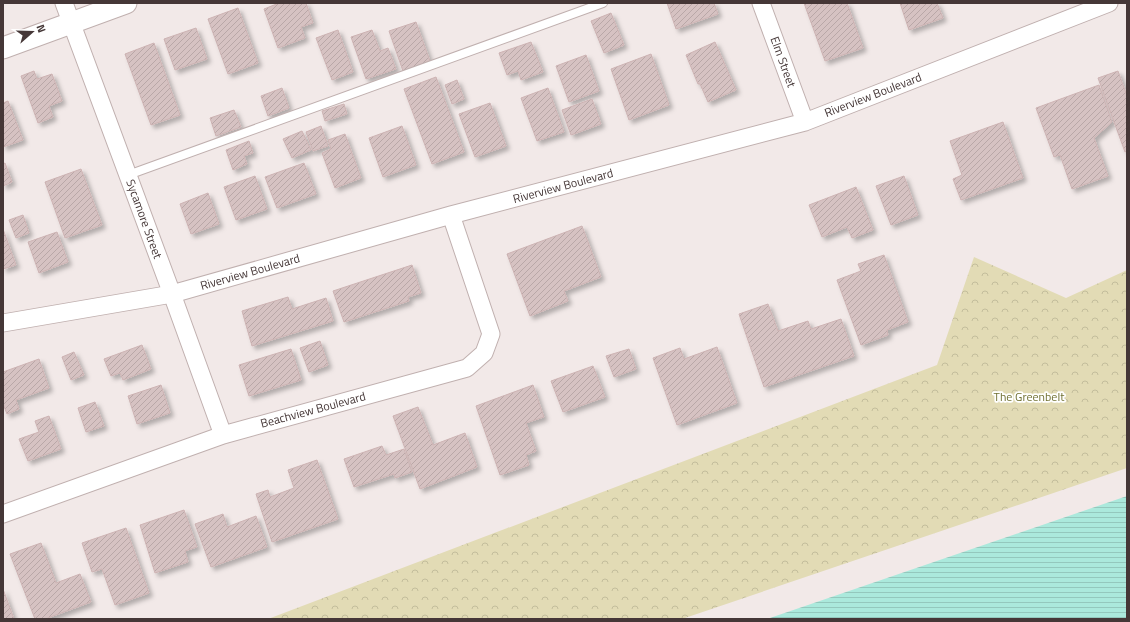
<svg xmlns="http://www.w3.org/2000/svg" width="1130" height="622" viewBox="0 0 1130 622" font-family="'Titillium Web',sans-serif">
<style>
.park{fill:url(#park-crowns)}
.water{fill:url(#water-rules)}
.building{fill:url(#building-hatch);stroke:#cdb3b3;filter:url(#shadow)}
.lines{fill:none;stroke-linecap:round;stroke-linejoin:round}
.service-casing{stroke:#c0b0af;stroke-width:10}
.minor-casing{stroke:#c0b0af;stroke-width:19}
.tertiary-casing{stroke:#c0b0af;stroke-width:23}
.service{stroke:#fff;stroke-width:8}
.minor{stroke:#fff;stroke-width:17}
.tertiary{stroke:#fff;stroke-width:21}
.labels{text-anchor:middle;stroke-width:3.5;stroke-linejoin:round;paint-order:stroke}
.street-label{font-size:12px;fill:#453737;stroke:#fff}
.park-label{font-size:12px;fill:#707031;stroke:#fff}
</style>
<defs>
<pattern id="park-crowns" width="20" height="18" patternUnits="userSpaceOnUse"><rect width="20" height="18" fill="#e2dbb5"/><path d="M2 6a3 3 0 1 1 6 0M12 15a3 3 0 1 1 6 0" fill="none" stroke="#c3bd9c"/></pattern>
<pattern id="water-rules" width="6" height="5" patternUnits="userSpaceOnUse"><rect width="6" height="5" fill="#abe9dc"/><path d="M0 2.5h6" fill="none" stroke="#94c8bd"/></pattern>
<pattern id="building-hatch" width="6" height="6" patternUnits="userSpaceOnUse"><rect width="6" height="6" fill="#d6c2c2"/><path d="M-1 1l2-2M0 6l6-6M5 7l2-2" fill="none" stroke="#b9a7a7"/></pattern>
<filter id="shadow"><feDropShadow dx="3.5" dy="3.5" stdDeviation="2" flood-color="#0004"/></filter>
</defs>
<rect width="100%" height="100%" fill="#f2e9e8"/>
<!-- park -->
<path class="park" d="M974,257L1066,298L1127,270V468L682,619H268L937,365Z"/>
<!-- water -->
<path class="water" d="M1127,496V619H767Z"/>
<!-- building -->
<path class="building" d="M279,3H306L313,23L301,27L305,38L278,48L264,9Z
M667,3H714L718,14L676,29Z
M804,3H847L863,48L825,61Z
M900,3H937L943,18L909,30Z
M238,8L258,63L228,74L208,19Z
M611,13L624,45L604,53L591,21Z
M416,22L430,61L403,71L389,31Z
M196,28L207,59L175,70L164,39Z
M338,30L353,72L332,80L316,38Z
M372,30L380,51L388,48L396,69L366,79L351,37Z
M531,42L543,72L521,80L518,71L507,75L499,53Z
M715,42L736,90L708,102L700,84H698L686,55Z
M154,43L180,115L151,125L125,54Z
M651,54L669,105L629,120L611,69Z
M586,55L599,91L569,102L556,66Z
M34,71L37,79L52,74L62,101L49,106L53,117L38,123L21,76Z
M1118,71L1127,96V151L1125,152L1098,78Z
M436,77L464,152L432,164L404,89Z
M457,80L464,99L452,104L445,85Z
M1099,85L1112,122L1094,138L1108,176L1072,189L1060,155L1054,157L1036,108Z
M282,88L289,108L268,116L261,96Z
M548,88L564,132L537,141L521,98Z
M592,99L601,124L571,135L562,110Z
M8,101L23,140L3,147V103Z
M490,103L506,146L475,157L459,114Z
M344,104L347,114L325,121L322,111Z
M234,110L241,127L216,136L210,118Z
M1003,122L1023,178L961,200L953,179L962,175L950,141Z
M321,126L328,146L313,151L306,132Z
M402,126L416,165L383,177L369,138Z
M302,131L311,150L292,158L283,139Z
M345,134L361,178L335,188L322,153L331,149L328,140Z
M249,141L253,153L244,156L247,164L233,170L226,150Z
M5,163L12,182L3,186V164Z
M304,163L316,194L277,208L265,177Z
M81,169L102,225L65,238L45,182Z
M255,176L267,209L236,220L224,187Z
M904,176L918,215L891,225L876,186Z
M856,187L873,230L852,238L847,227L822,237L809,205Z
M208,193L219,224L191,234L180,204Z
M23,215L29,233L16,238L9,220Z
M582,226L601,277L564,291L568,301L530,316L507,254Z
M3,229L16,265L3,269Z
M57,232L68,262L39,273L28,242Z
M884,255L908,322L887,330L888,335L861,345L837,280L861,271L858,264Z
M412,265L421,293L408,297L409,301L344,322L333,291Z
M288,297L292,309L326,298L333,321L252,346L242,311Z
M768,304L778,331L808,321L811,329L841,319L854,356L764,387L739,314Z
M320,341L328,365L309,372L300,348Z
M142,345L151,369L123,380L120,373L111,376L104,359Z
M717,347L737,403L677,425L653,358L680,348L684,359Z
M291,349L301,380L249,396L239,365Z
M629,349L636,369L614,377L606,356Z
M74,352L84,375L71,380L62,357Z
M39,359L49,388L16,400L19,409L7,414L3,404V372Z
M593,366L605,397L563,412L551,381Z
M161,385L170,413L137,424L128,396Z
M533,385L544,417L526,423L536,451L526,455L529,465L500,475L476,406Z
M95,402L104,426L86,432L78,408Z
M418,407L433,445L465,433L477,467L420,489L393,416Z
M49,416L61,449L28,461L19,439L39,432L35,421Z
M382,446L386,455L404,449L412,472L395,478L394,474L354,487L344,459Z
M317,460L338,519L272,542L256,494L268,490L270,497L294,488L288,470Z
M184,510L197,547L185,551L188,562L155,573L140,525Z
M223,514L227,527L256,516L267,547L211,567L195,524Z
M126,528L149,593L115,605L102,569L92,572L82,543Z
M41,543L56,583L80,574L91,602L45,619H35L10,554Z
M3,589L14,619H3Z"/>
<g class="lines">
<!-- service casing -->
<g class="service-casing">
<path id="service" d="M128,175L603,3"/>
</g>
<!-- minor casing -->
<g class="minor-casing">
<path id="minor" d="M64,3L172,294L223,435
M761,3L805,122
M3,323L172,294L451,215L805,122L1109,3
M3,514L223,435L467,368L484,353L491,334L451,215"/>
</g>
<!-- tertiary casing -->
<g class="tertiary-casing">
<path id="tertiary" d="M3,48L126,3"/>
</g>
<!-- service -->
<use href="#service" class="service"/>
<!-- minor -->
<use href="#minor" class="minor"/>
<!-- tertiary -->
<use href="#tertiary" class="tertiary"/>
</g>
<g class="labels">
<!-- street labels -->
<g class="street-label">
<text transform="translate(783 62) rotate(70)" y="4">Elm Street</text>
<text transform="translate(873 95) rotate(-21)" y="4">Riverview Boulevard</text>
<text transform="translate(563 186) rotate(-15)" y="4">Riverview Boulevard</text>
<text transform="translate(144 219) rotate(70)" y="4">Sycamore Street</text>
<text transform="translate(250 272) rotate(-16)" y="4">Riverview Boulevard</text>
<text transform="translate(313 410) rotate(-15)" y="4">Beachview Boulevard</text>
</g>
<!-- park labels -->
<g class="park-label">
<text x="1029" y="401">The Greenbelt</text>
</g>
</g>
<!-- border -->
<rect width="1130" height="622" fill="none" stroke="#453737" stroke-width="8"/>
<!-- north arrow -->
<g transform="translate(32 32) rotate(70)" stroke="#ffffff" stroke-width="3" paint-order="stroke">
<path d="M0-3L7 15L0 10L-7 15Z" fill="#453737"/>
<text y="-6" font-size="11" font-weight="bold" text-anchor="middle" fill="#453737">N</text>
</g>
</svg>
